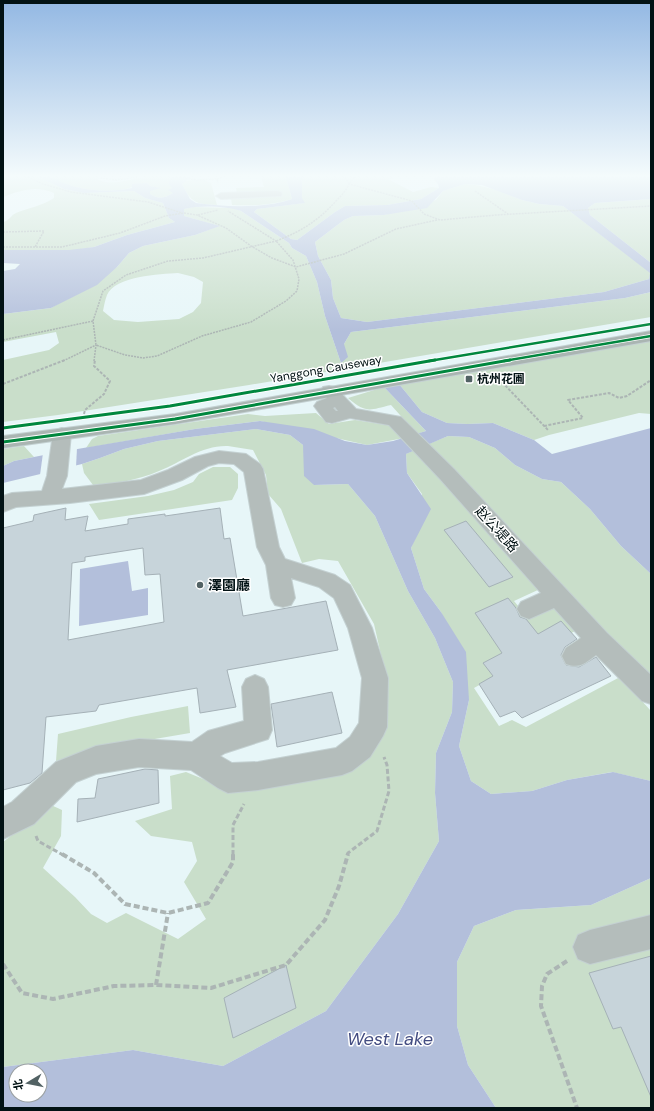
<svg xmlns="http://www.w3.org/2000/svg" width="654" height="1111" viewBox="0 0 654 1111" font-family="'DM Sans','Noto Sans SC',sans-serif">
<style>
.forest{fill:#c9deca;fill-rule:evenodd}
.water{fill:#b3bfdb;fill-rule:evenodd}
.pier{fill:#e7f6f8}
.building{fill:#c7d4da;stroke:#a5b1b7;fill-rule:evenodd}
.lines{fill:none;stroke-linecap:round;stroke-linejoin:round}
.minor-casing{stroke:#c4d1d2;stroke-width:2}
.major-casing{stroke:#c4d1d2;stroke-width:2}
.path-far3{stroke:#acb5b4;stroke-width:1.5;stroke-dasharray:2 1;stroke-linecap:butt}
.path-far2{stroke:#acb5b4;stroke-width:2;stroke-dasharray:3 1.5;stroke-linecap:butt}
.path-far1{stroke:#acb5b4;stroke-width:3;stroke-dasharray:5 2.5;stroke-linecap:butt}
.path{stroke:#acb5b4;stroke-width:4;stroke-dasharray:6 3;stroke-linecap:butt}
.minor{fill:#b4bdbb;fill-rule:evenodd}
.major{fill:#aab5b2;fill-rule:evenodd}
.cycleway-far1-casing{stroke:#fff;stroke-width:4}
.cycleway-casing{stroke:#fff;stroke-width:5}
.cycleway-far1{stroke:#00873e;stroke-width:2.5}
.cycleway{stroke:#00873e;stroke-width:3}
.poi-dot{fill:#526264;stroke:#fff;stroke-width:1.5}
.labels{text-anchor:middle;stroke-width:3;stroke-linejoin:round;paint-order:stroke}
.far-street-label{font-size:12px;fill:#021214;stroke:#fff}
.far-poi-label{font-size:12px;font-weight:bold;fill:#021214;stroke:#fff;text-anchor:start}
.street-label{font-size:14px;fill:#021214;stroke:#fff}
.poi-label{font-size:14px;font-weight:bold;fill:#021214;stroke:#fff;text-anchor:start}
.near-water-label{font-size:18px;font-style:italic;fill:#434c81;stroke:#fff}
</style>
<rect width="100%" height="100%" fill="#e7f6f8"/>
<!-- forest -->
<path class="forest" d="M3,177H38L64,189L84,193L134,191L145,198L163,203L169,218L175,222L127,235L94,247L69,251L3,250V222C9,221 11,215 16,213C30,207 40,207 54,198V193C37,185 20,190 3,197Z
M48,177H101L95,178C111,188 130,178 147,177C155,176 164,177 172,177L170,179L173,193C165,198 159,200 150,194V190L159,188L150,186L147,183C139,183 134,187 126,189C103,193 80,190 58,181V179Z
M261,177H286L292,199C274,205 251,206 232,205L231,199L282,196L281,191L237,193L236,188L264,187Z
M302,177H395L388,179L413,192L431,187L439,188L421,199L387,205L345,206L335,212L297,240L291,239L254,212L257,209L304,203L302,199Z
M203,179L211,183L217,205C196,204 191,203 182,184L185,181Z
M465,184L476,185L497,190L522,200L539,204L563,206L651,273L649,279L604,292L367,322L341,318L333,298L331,280L318,256L315,242L344,220L353,216L384,215L436,200L443,191Z
M651,199V263L590,215L588,208L595,203Z
M193,207L233,208L241,211L289,243L292,248L306,256L317,282L325,316L341,363L344,344L351,332L625,298L651,292V317L249,385L58,415L3,422V360L49,350L59,343L56,332L3,342V314L51,308L117,267L129,253L143,246L195,235L219,226L184,216V209ZM178,273L194,277L203,282L201,303L193,312L179,319L138,322L114,320L103,311C104,306 105,300 107,295C115,276 160,274 178,273Z
M651,340V414L639,413L549,435L534,440L493,423L467,424L447,423L422,412L399,384Z
M384,387L426,431L417,434L391,405C369,410 367,414 348,398Z
M316,413L329,424L355,420L392,426L404,438L367,445L260,421L195,429L86,448L92,439L98,436L248,414L265,416Z
M256,429L290,435L303,445L314,485L348,484L375,516L408,591L435,638L453,682L452,712L436,753L435,793L439,841L398,914L326,1011L223,1066L133,1050L3,1067V842L51,805L62,810L61,836L43,868L75,897L91,914L107,923L126,913L178,939L206,919L184,882L197,861L192,842L151,836L135,821L172,809L170,776L186,772L230,790L350,769L384,723L381,655L374,624L338,561L319,559L302,563L281,509L268,494L266,475L253,450C245,449 236,447 228,446C202,445 182,462 159,471C138,480 116,484 93,485L84,473L82,464L100,458L124,449L158,441Z
M448,436L469,437L495,448L515,465L542,479L561,482L590,509L621,546L651,574V678L606,638L426,445Z
M24,446L34,457L14,461L3,466V449Z
M416,449L540,589L514,601L529,619L555,607L575,631L474,688L499,726L512,720L526,727L620,677L651,711V781L612,772L567,780L532,791L491,794L471,781L459,746L469,700L441,612L424,589L411,548L418,532L422,494L407,473L406,454Z
M213,467H230L238,474V488L232,500L99,520L89,504L148,496L174,490L193,482L199,474Z
M188,706L190,733L90,750L56,761L58,734L131,717Z
M651,878V1108H496L468,1065L457,1026V962L474,926L516,910L591,905Z"/>
<!-- water -->
<path class="water" d="M38,177H48L58,179L59,181C82,191 107,193 132,188V184L147,183L150,186L161,188L150,191V194C159,200 165,198 173,193L168,190L172,188L169,184L170,179L172,177H191L182,184L190,199L196,203C225,207 264,209 292,199L286,177H302V198L305,203L257,209L254,212L291,239L297,240L335,212L345,206L387,205L421,199L439,188L438,184L433,178L438,177H651V199L595,203L588,208L590,215L651,263V292L625,298L351,332L344,344L348,357L341,363L325,316L317,282L306,256L292,248L289,243L241,211C227,206 199,205 184,209V216L220,226L195,235L143,246L129,253L117,267L97,285L51,308L3,314V271L15,269L20,264L3,263V250H69L94,247L127,235L175,222L169,218L163,203L145,198L134,191L84,193L64,189ZM465,184L482,185L522,200L539,204L563,206L650,273L649,279L604,292L367,322L341,318L333,298L331,280L318,256L315,242L344,220L353,216L384,215L427,208L443,191Z
M399,384L422,412L447,423L467,424L493,423L534,440L552,454L651,428V574L621,546L590,509L561,482L542,479L515,465L495,448L469,437L448,436L406,454L407,473L431,509L411,548L424,589L441,612L466,652L469,700L459,746L471,781L491,794L532,791L567,780L613,772L651,781V878L591,905L516,910L474,926L457,962V1026L468,1065L496,1108H3V1067L133,1050L223,1066L326,1011L398,914L439,841L435,793L436,753L452,712L453,682L435,638L408,591L375,516L348,484L314,485L304,476L303,445L290,435L256,429L158,441L124,449L100,458L82,464L3,483V466L14,461L54,453L195,429L260,421L314,429L345,441L367,445L393,441L426,431L384,387ZM16,1071H40V1095H16Z
M128,561L132,591L148,588V615L79,626L80,569Z"/>
<!-- pier -->
<path class="pier" d="M77,448L76,467L40,475L43,453Z"/>
<!-- building -->
<path class="building" d="M66,508L65,520L88,516L85,531L128,524V519L165,514V516L220,508L224,539L230,538L243,616L326,601L338,650L227,670L236,707L200,713L197,688L99,705L96,711L46,717L42,773L30,783L3,790V528L33,521L34,515ZM143,548L145,575L160,574L164,622L68,640L72,563L85,561V557Z
M466,521L513,577L489,587L444,530Z
M508,598L516,608L520,617L526,619L538,634L561,621L577,639L565,647L561,655L566,665L579,667L596,657L611,676L522,718L515,711L500,717L479,684L493,676L483,663L502,653L475,613Z
M332,692L342,733L277,747L271,704Z
M145,769L158,770L159,803L77,822L78,799L95,798L98,779Z
M651,956V1097L621,1027L613,1029L589,973Z
M286,965L296,1008L233,1038L224,998Z"/>
<g class="lines">
<!-- minor casing -->
<g class="minor-casing">
<path id="minor" d="M277,191L281,192L282,194L281,196L221,199L216,196L221,193Z
M329,386L335,387L356,409L401,417L454,469L607,633L651,675V704L642,701L596,655C585,663 580,669 566,664L562,656L566,648L581,638L554,608L529,619L521,616L517,609L521,602L541,593L440,479L389,425L350,418L332,423L326,422L314,406L317,402L327,398L321,391L323,387ZM335,407L338,411H336L333,408Z
M62,428L68,430L71,434L67,476L62,489L141,480L168,470L195,457L219,451L246,454L260,464L263,469L279,547L285,559L335,575L350,585L372,628L388,678L387,727L383,736L370,757L352,771L342,775L258,790L228,793L218,788L191,770L139,767L96,774L76,782L34,824L3,839V807L12,802L56,762L96,746L139,739L192,742L208,731L244,721L242,687L246,679L255,675L264,679L268,687L272,730L268,739L225,753L220,756L232,763L258,762L336,748L350,737L359,723L362,678L348,628L334,598L319,587L291,578L295,598L291,605L283,607L275,605L271,598L266,565L257,547L244,472L234,464L219,463L208,466L182,480L144,494L70,503L16,507L3,512V496L12,493L42,491L47,476L53,434L56,430Z
M651,915V949L590,964L578,959L573,947L578,935L590,930Z"/>
</g>
<!-- major casing -->
<g class="major-casing">
<path id="major" d="M651,331V341L175,424L3,448V436L175,414Z"/>
</g>
<!-- path-far3 -->
<path class="path-far3" d="M28,177L43,184L71,192L148,202L182,213
M179,177L197,180L217,179L218,183
M345,177L349,184L355,177
M100,178L116,180L137,177
M217,179L223,177
M475,191L508,214
M198,215L218,210
M3,232L44,231L35,247
M3,247H62L120,233L165,216L184,213L197,215L226,228L251,246L272,258L296,267L344,254L396,229L437,220
M93,321L103,291L126,275L168,261L203,258L276,241L228,211
M3,340L93,321L96,345L125,355L143,358L157,356L202,336L251,322L286,301L297,291L299,279L293,260L276,241C300,232 318,221 336,201C341,196 346,191 349,184L412,201L424,214L440,220L496,215L651,206
M63,361L96,345
M94,361L96,345"/>
<!-- path-far2 -->
<path class="path-far2" d="M499,379L548,430
M3,384L65,360
M84,414L85,410L104,394L110,381L94,366L95,360
M544,426L583,418L568,400L609,393L619,398L627,396L651,380"/>
<!-- path-far1 -->
<path class="path-far1" d="M36,836L38,841L63,855
M233,855V825L244,804
M347,855L348,853L377,831L389,791L387,765L384,757"/>
<!-- path -->
<path class="path" d="M62,854L94,873L125,904L168,913L208,903L233,862V854
M567,961L547,974L542,986L541,1006L577,1108
M3,964L22,993L53,999L114,986L156,985L211,988L286,965L325,920L339,886L348,854
M156,985L168,913"/>
<!-- minor -->
<use href="#minor" class="minor"/>
<!-- major -->
<use href="#major" class="major"/>
<!-- cycleway-far1 casing -->
<g class="cycleway-far1-casing">
<path id="cycleway-far1" d="M429,361L651,324
M504,361L651,336"/>
</g>
<!-- cycleway casing -->
<g class="cycleway-casing">
<path id="cycleway" d="M3,428L170,406L435,360
M3,442L175,419L510,360"/>
</g>
<!-- cycleway-far1 -->
<use href="#cycleway-far1" class="cycleway-far1"/>
<!-- cycleway -->
<use href="#cycleway" class="cycleway"/>
</g>
<!-- sky -->
<linearGradient id="sky" x2="0" y2="1"><stop stop-color="#93b8e3"/><stop offset="0.53" stop-color="#f4fbfc"/><stop offset="1" stop-color="#f4fbfc" stop-opacity="0"/></linearGradient>
<rect width="654" height="332" fill="url(#sky)"/>
<!-- markers -->
<g class="poi-dot">
<rect x="465" y="375" width="8" height="8" rx="2"/>
<circle cx="200" cy="585" r="4"/>
</g>
<g class="labels">
<!-- far-street labels -->
<g class="far-street-label">
<text transform="translate(326 369) rotate(-10)" y="4">Yanggong Causeway</text>
</g>
<!-- far-poi labels -->
<g class="far-poi-label">
<text x="477" y="383">杭州花圃</text>
</g>
<!-- street labels -->
<g class="street-label">
<text transform="translate(497 529) rotate(48)" y="5">赵公堤路</text>
</g>
<!-- poi labels -->
<g class="poi-label">
<text x="208" y="590">澤園廳</text>
</g>
<!-- near-water labels -->
<g class="near-water-label">
<text x="390" y="1045">West Lake</text>
</g>
</g>
<!-- border -->
<rect width="654" height="1111" fill="none" stroke="#021214" stroke-width="8"/>
<!-- north arrow -->
<g transform="translate(28 1083) rotate(260)"><circle r="19" fill="#ffffff" stroke="#9aa0a1"/>
<path d="M0-3L7 15L0 10L-7 15Z" fill="#526264"/>
<text y="-6" font-size="11" font-weight="bold" text-anchor="middle" fill="#021214">北</text>
</g>
</svg>
